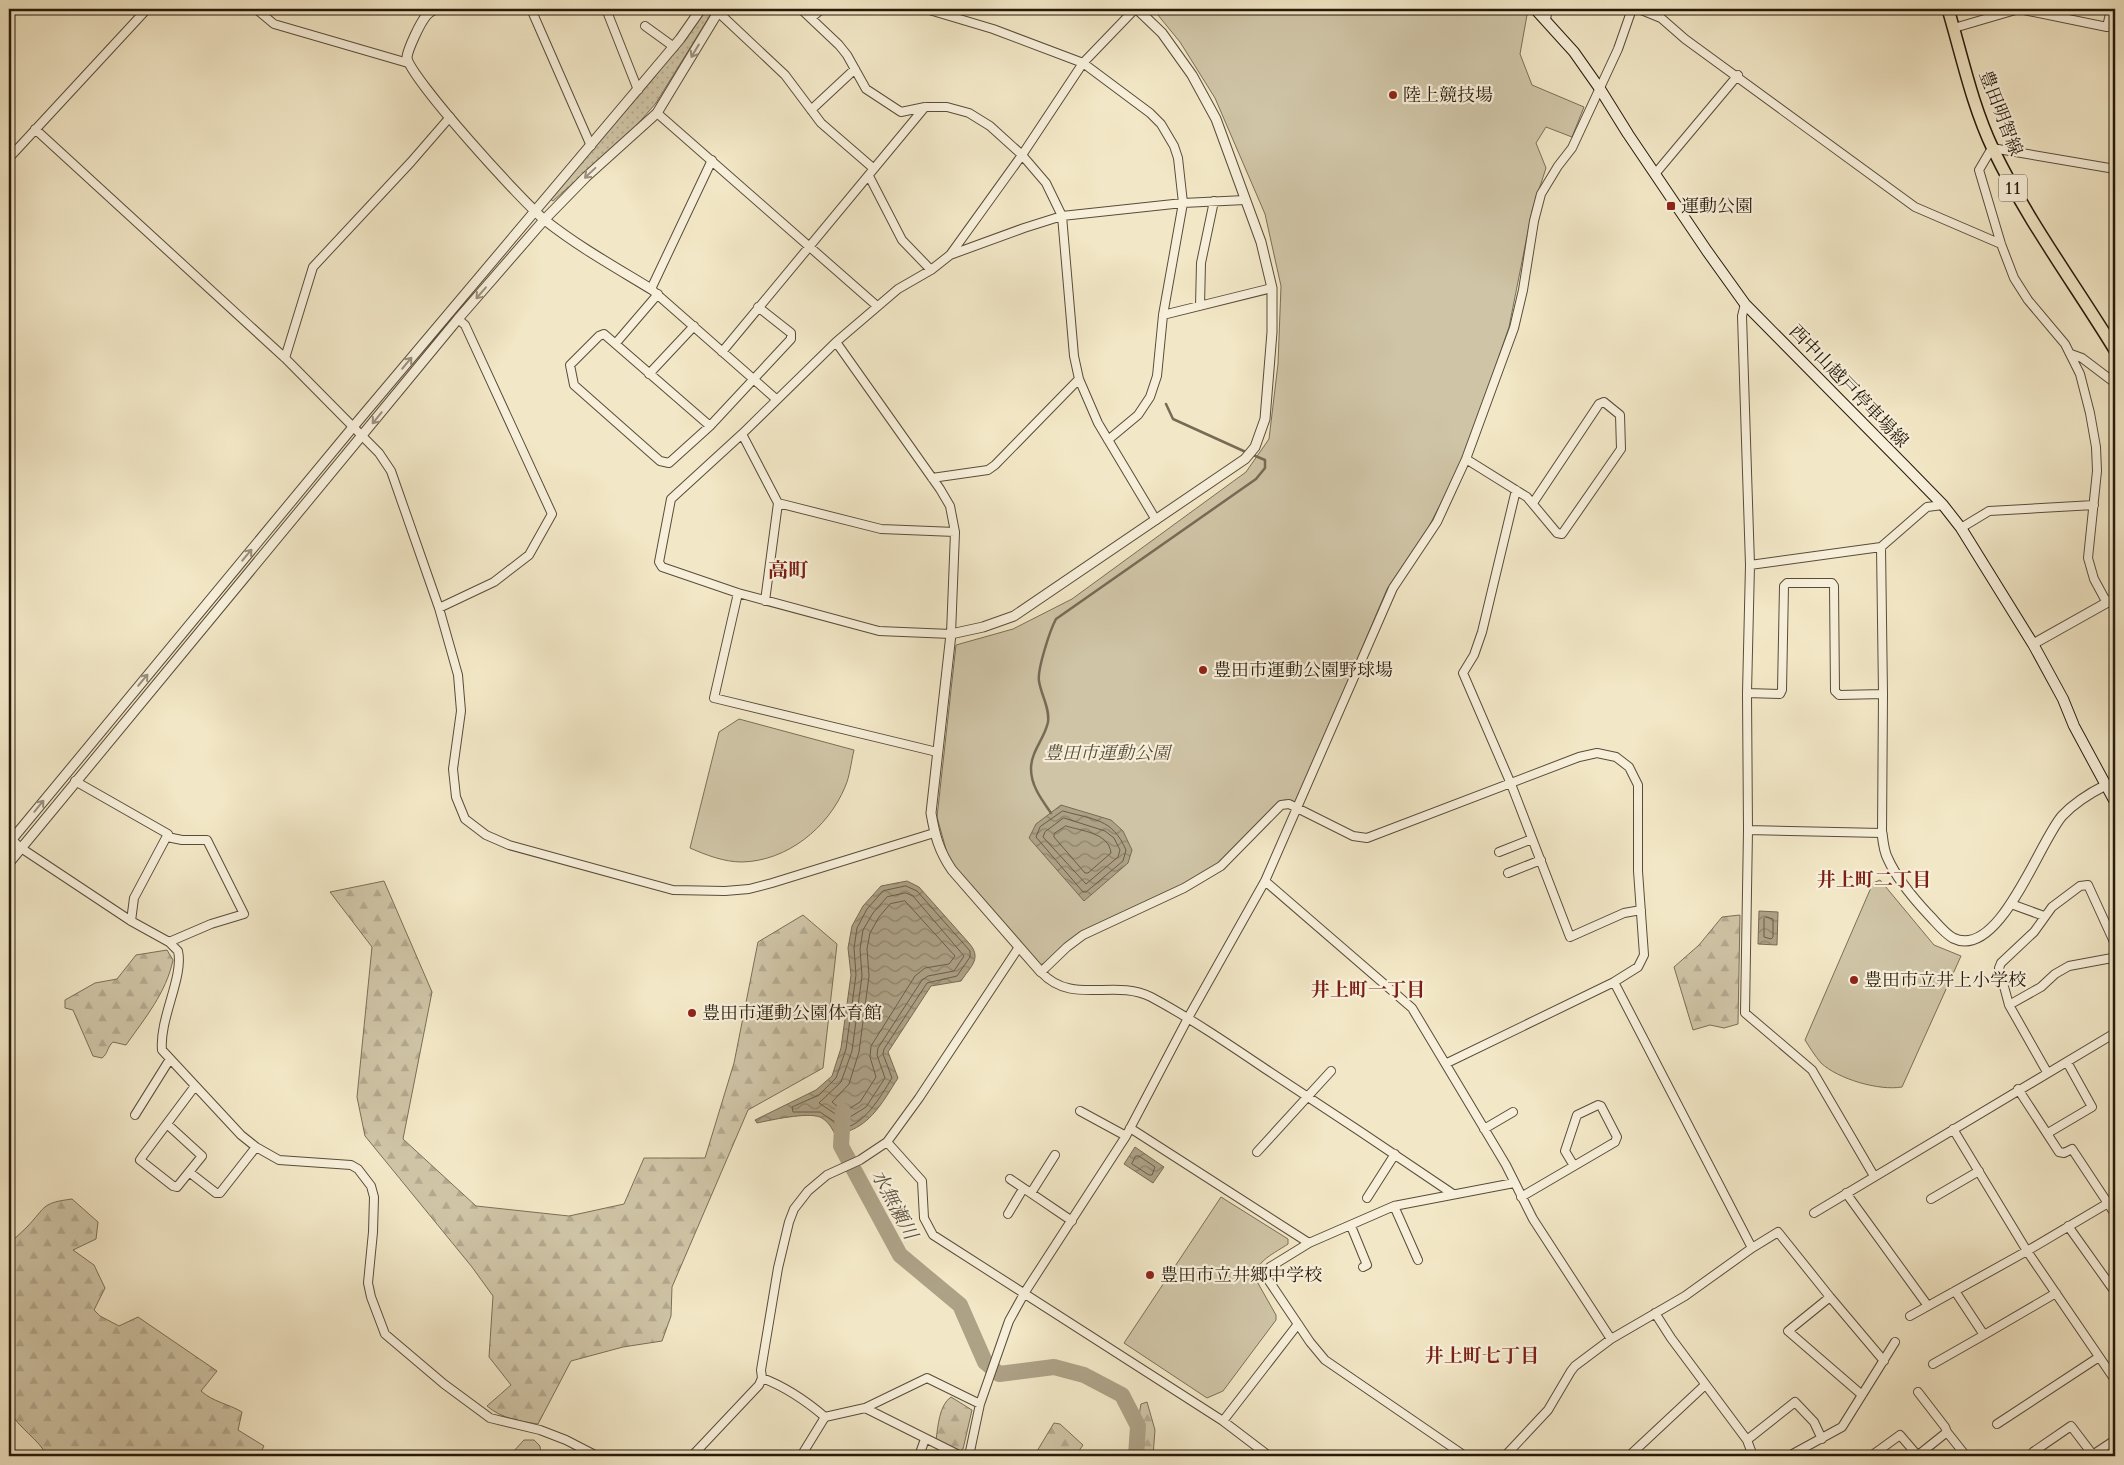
<svg xmlns="http://www.w3.org/2000/svg" width="2124" height="1465" viewBox="0 0 2124 1465" font-family="Cardo,'Noto Serif JP',serif">
<style>
.grass{fill:url(#grass-dots);stroke:#7a6e58}
.forest{fill:url(#forest-firs);stroke:#7a6e58}
.park{fill:#cfc4a6;stroke:#7a6e58}
.water{fill:url(#water-waves);stroke:#776b55}
.lines{fill:none;stroke-linecap:round;stroke-linejoin:round}
.shore{stroke:#6a5d48;stroke-width:1}
.stream{stroke:#776b55;stroke-width:2.5}
.river{stroke:#ada186;stroke-width:16}
.minor-casing{stroke:#594c3a;stroke-width:10}
.tertiary-casing{stroke:#594c3a;stroke-width:11}
.secondary-casing{stroke:#26190b;stroke-width:12}
.primary-casing{stroke:#26190b;stroke-width:14}
.minor{stroke:#f7efda;stroke-width:8}
.tertiary{stroke:#f7efda;stroke-width:9}
.secondary{stroke:#f7efda;stroke-width:10}
.primary{stroke:#f2e7c6;stroke-width:11}
.oneway{stroke:#998f7d}
.poi-dot{fill:#8f2418;stroke:#f7efda;stroke-width:2}
.labels{text-anchor:middle;stroke-width:4.5;stroke-linejoin:round;paint-order:stroke}
.shield{fill:#f7efda;stroke:#655949;stroke-width:1}
.shield-label{font-size:16px;font-weight:bold;fill:#26190b}
.poi-label{font-size:18px;fill:#26190b;stroke:#f7efda;text-anchor:start}
.street-label{font-size:18px;fill:#26190b;stroke:#f7efda}
.park-label{font-size:18px;font-style:italic;fill:#594c3a;stroke:#f7efda}
.neighbourhood-label{font-size:19px;font-weight:bold;fill:#7a1f14;stroke:#f7efda}
.water-label{font-size:19px;font-style:italic;fill:#5c4f3c;stroke:#f7efda}
.quarter-label{font-size:20px;font-weight:bold;fill:#7a1f14;stroke:#f7efda}
</style>
<defs>
<pattern id="grass-dots" width="8" height="8" patternUnits="userSpaceOnUse" patternTransform="scale(1.25)"><rect width="8" height="8" fill="#cfc4a6"/><path d="M2 2h.1M6 6h.1" fill="none" stroke="#b2a88e" stroke-width="1.8" stroke-linecap="round"/></pattern>
<pattern id="forest-firs" width="22" height="20" patternUnits="userSpaceOnUse" patternTransform="scale(1.25)"><rect width="22" height="20" fill="#cfc4a6"/><path d="M5 1l3.5 6h-7zM16 11l3.5 6h-7z" fill="#b2a88e"/></pattern>
<pattern id="water-waves" width="16" height="10" patternUnits="userSpaceOnUse" patternTransform="scale(1.25)"><rect width="16" height="10" fill="#ada186"/><path d="M0 5q4-4 8 0t8 0" fill="none" stroke="#8d826c"/></pattern>
</defs>
<rect width="100%" height="100%" fill="#f2e7c6"/>
<filter id="stains"><feTurbulence type="fractalNoise" baseFrequency=".004" numOctaves="4"/><feColorMatrix values="0 0 0 0 .2 0 0 0 0 .09 0 0 0 0 .02 0 0 0 .5 -.17"/></filter>
<radialGradient id="worn" r=".72"><stop offset=".6" stop-color="#630" stop-opacity="0"/><stop offset="1" stop-color="#630" stop-opacity=".3"/></radialGradient>
<!-- grass -->
<path class="grass" d="M707,9H714L656,103L636,126L553,201L550,199L653,79Z"/>
<!-- forest -->
<path class="forest" d="M384,881L432,992L403,1139L476,1206L569,1216L624,1204L644,1158H705L734,1063L758,942L803,915L837,944L823,1068L748,1110L672,1287L671,1316L662,1341L623,1347L571,1361L538,1424C520,1421 502,1419 487,1406L511,1385L489,1357L493,1296L472,1267L365,1136L357,1097L372,947L330,892Z
M1740,915L1738,1024L1724,1028L1710,1025L1693,1030L1674,967L1699,945L1722,917Z
M167,950L173,960C166,993 145,1018 126,1045L113,1042C107,1047 108,1054 102,1058L93,1056L73,1010L65,1008V1000L95,983L117,979L136,955Z
M72,1199L98,1222L96,1239L73,1250L94,1265L105,1288L94,1310L100,1316L119,1326L138,1317L217,1371L201,1391C213,1402 229,1404 242,1412L238,1430L264,1446L259,1456H47C39,1439 18,1428 9,1410V1244C15,1238 21,1233 27,1227C46,1207 41,1203 72,1199Z
M951,1397L972,1410L963,1449L958,1452L936,1440C938,1427 939,1405 951,1397Z
M1147,1402L1155,1430L1153,1456H1139C1141,1439 1137,1421 1141,1404Z
M1054,1423L1060,1424L1083,1445L1076,1455L1034,1456Z
M524,1440H534L540,1446L541,1456H514L512,1453Z"/>
<!-- park -->
<path class="park" d="M1153,9H1520L1527,15L1520,54L1532,85L1584,107L1572,137L1546,127L1536,143L1546,168L1532,211L1509,327L1463,461L1428,528L1387,589L1297,802L1284,800L1213,869L1090,935L1039,966L949,860L937,817L956,645L1013,629L1072,599L1246,472L1269,439L1278,364L1281,286L1265,214L1215,98L1180,42Z
M739,719L854,750C851,762 850,776 845,787C828,828 787,861 742,862C724,862 706,855 690,848L719,732Z
M1880,880L1934,945L1961,956L1902,1087C1879,1091 1838,1079 1821,1063C1815,1056 1810,1048 1805,1040L1873,883Z
M1221,1197L1288,1239V1244C1275,1253 1255,1261 1255,1278L1276,1315V1320L1223,1391L1207,1398L1124,1343Z"/>
<!-- water -->
<path class="water" d="M1061,805L1111,820L1123,831L1132,850L1128,863L1084,901L1029,838L1036,824Z
M907,881L919,887L968,942C983,958 971,966 961,981L931,986L888,1052L898,1078C882,1103 868,1131 835,1134C831,1127 828,1121 820,1117C807,1112 771,1120 757,1123L755,1120L816,1090L832,1076L841,1048L851,975L848,948L852,926L863,906L881,886Z
M1759,911L1778,912L1777,945L1758,944Z
M1135,1147L1164,1167L1153,1183L1124,1164Z"/>
<g class="lines">
<!-- shore -->
<path class="shore" d="M1063,811C1094,820 1112,818 1126,850L1123,861L1086,892H1083L1036,837L1040,827Z
M1064,818L1105,831L1114,838L1120,850L1118,857L1086,884L1043,837L1045,832Z
M1066,826C1082,831 1109,833 1111,853L1088,873H1085L1054,837V834Z
M906,886L917,891L970,951V957L957,976L927,983L884,1049L883,1054L892,1078C880,1097 864,1127 839,1129L833,1121L820,1112H793L792,1107L819,1095L836,1078L846,1049L856,975L854,948L857,928L867,909L883,891Z
M906,893L913,896L964,956L954,971L928,976L922,980L878,1048L877,1055L885,1078L866,1107L842,1122L837,1115L819,1103L841,1082L852,1051L862,976L860,949L863,930L873,913L887,897Z
M905,901L955,956L949,964L925,968L915,976L871,1046L870,1057L876,1077L860,1102L844,1112L832,1102L849,1084L859,1052L869,976L867,949L870,933L879,917L890,904Z
M1766,917L1773,919V937L1771,939L1764,937V919Z
M1136,1156H1139L1155,1167L1152,1175H1149L1132,1164Z"/>
<!-- stream -->
<path class="stream" d="M1166,404L1173,419L1248,453
M1051,813C1042,800 1031,786 1031,769C1031,751 1045,738 1048,722C1050,708 1041,695 1039,681C1037,670 1050,630 1056,619L1256,479L1265,468V460L1253,455"/>
<!-- river -->
<path class="river" d="M843,1111L841,1146L900,1255L960,1305L985,1362L999,1374L1054,1367L1084,1375L1122,1395L1138,1426L1136,1456"/>
<!-- minor casing -->
<g class="minor-casing">
<path id="minor" d="M256,9L274,24L408,63
M531,9L591,146
M606,9L638,90
M801,9L839,45L847,55L866,89L901,112L925,107H947L969,113L990,126L1022,155L1046,183L1062,216L1074,356L1079,379L1098,423L1156,520
M926,9L993,29L1083,63L1150,113L1161,124L1174,146L1178,158L1183,203L1163,315L1157,376L1150,397L1138,415L1108,440
M1639,9L1661,18L1685,39L1915,207L2001,244
M718,12L785,75L821,123L873,168
M811,18L822,9
M1546,19L1548,9
M645,26L674,47
M1954,28L2019,9L2107,27L2111,9
M811,110L855,69
M657,113L877,306
M35,129L285,358L379,453L391,471L439,608L458,675L461,711L453,769L456,797L465,819L486,835L509,845L673,890L725,891L749,889L772,883L934,833
M9,158L147,9
M712,160L651,289L776,399
M1655,174L1738,75
M869,176L902,240L931,270
M950,255L1024,228L1062,216L1183,203L1245,200
M1745,304L1742,316L1750,565L1747,693L1748,830L1745,1013L1812,1070L1874,1176
M1200,306L1201,263L1214,201
M1163,315L1272,288
M836,342L940,489L950,506L955,532L951,634L879,631L738,593L662,567L659,562L671,499L742,434L836,342L898,289L931,270L950,255L1022,155L1083,63L1135,9
M616,343L658,294
M722,352L925,107
M2071,354L2082,358L2115,383
M285,358L313,267L411,162L450,117
M649,374L694,326
M710,426L604,334L599,336L570,365L574,385L660,461L669,463L710,426L791,339V333L758,307
M742,434L778,503L765,601
M1466,459L1527,497L1557,533L1562,534L1621,449L1620,415L1604,402L1599,404L1533,503
M932,478L988,470L995,465L1079,379
M1516,490L1482,632L1474,655L1463,673L1511,784L1570,937L1624,913L1641,910
M778,503L881,529L955,532
M1961,528L1989,511L2094,505
M1750,565L1881,547L1927,507L1943,505
M738,593L714,698L937,752
M2107,603L2094,579L2088,558L2097,471L2096,447L2090,413L2080,374L2065,344L2028,300L2014,278L2001,244L1979,170L1992,148L2115,169
M439,608L494,582L529,555L552,514L465,325L458,319
M1747,693L1780,694L1782,690L1784,586L1787,583H1832L1834,586L1835,691L1839,695L1883,694
M75,781L168,834L134,898L131,921
M1748,830L1882,833L1883,694L1881,547
M167,837L182,840H207L244,914L211,924L169,942
M12,840L21,848L131,921L169,942L178,951C184,977 159,1019 162,1050L241,1135L256,1147L279,1160L351,1165L358,1169L371,1186L374,1197L373,1232L368,1283L371,1297L385,1334L444,1384L490,1418L540,1430L566,1440L597,1456
M1499,852L1532,839
M1508,873L1541,860
M1265,881L1412,1008L1506,1165L1533,1219L1611,1339
M2011,904L2044,916
M1614,982L1752,1248
M2009,1005L2041,987L2055,974L2069,966L2112,958L2115,955
M1447,1063L1614,982L1638,967L1644,955L1638,871V785L1629,767L1616,757L1597,753L1579,757L1367,838L1353,836L1289,804L1281,805L1221,866L1184,888L1083,935L1067,947L1041,972C1072,1006 1114,978 1151,997C1190,1018 1227,1043 1264,1068C1327,1109 1390,1151 1453,1194
M2047,1072L2009,1005L1999,968L2001,963L2034,932L2052,907L2080,886L2088,885L2115,944
M2018,1089L2059,1152L2064,1153L2072,1149L2115,1214
M1598,1105L1601,1106L1617,1137L1615,1142L1574,1166L1565,1151L1577,1115Z
M1080,1111L1126,1136
M135,1115L170,1059
M167,1124L202,1156L177,1187L173,1186L140,1160L142,1157L195,1086
M1130,1128L1309,1243
M1484,1129L1513,1112
M1953,1129L2027,1251L2115,1380
M2048,1133L2092,1107L2067,1062
M887,1142L922,1181L924,1218L933,1235L1223,1421L1269,1456
M1257,1152L1331,1071
M189,1172L216,1193H220L256,1147
M1010,1179L1072,1221
M1031,1193L1055,1155
M1846,1193L1928,1306
M1521,1197L1574,1166
M1367,1198L1395,1154
M1931,1199L1979,1171
M1394,1206L1418,1260
M1814,1213L2115,1033
M1008,1214L1023,1189
M1351,1226L1367,1265L1363,1267
M2068,1226L2115,1292
M1955,1291L1984,1335L2056,1293
M1830,1297L1788,1331L1862,1395
M1655,1313L1671,1338L1747,1440L1753,1456
M1910,1316L2027,1251L2115,1199
M1933,1364L1984,1335
M762,1378C786,1387 805,1400 825,1417L865,1408L961,1456
M1918,1392L1945,1427L1947,1432
M865,1408L927,1378L980,1404
M1223,1421L1298,1324
M1997,1424L2099,1357
M1747,1440L1795,1402L1814,1422L1822,1439
M662,1456H669
M692,1456L759,1385L762,1378L761,1370L778,1268L789,1222L794,1209L808,1191L827,1175L860,1160L887,1142L919,1098L1019,947
M801,1456L825,1417
M919,1456L925,1439
M969,1456L980,1404L1009,1321L1025,1292L1126,1136L1188,1018L1265,881L1393,588L1437,522L1466,459L1514,328L1523,290L1534,221L1541,194L1558,166L1572,148L1618,49L1632,9
M1465,1456L1325,1360L1310,1342L1267,1278V1271L1270,1267L1309,1243L1394,1206L1514,1183
M1505,1456L1548,1410L1571,1371L1575,1366L1611,1339L1685,1296L1752,1248L1778,1232L1830,1297L1884,1361
M1629,1456L1705,1385
M1789,1456L1842,1427L1895,1342
M1871,1456L1900,1435L1918,1456
M1917,1456L1947,1432L1966,1456
M2036,1456L2033,1452L2071,1426L2093,1455
M2091,1456L2115,1440"/>
</g>
<!-- tertiary casing -->
<g class="tertiary-casing">
<path id="tertiary" d="M435,9C432,11 428,13 426,16C420,23 408,49 407,57C407,75 526,206 546,221C579,247 615,267 651,289
M2033,644L2115,598
M1882,833C1883,842 1884,852 1888,859C1896,877 1915,900 1928,914C1936,922 1944,933 1953,938C1999,961 2039,842 2062,816C2074,803 2090,793 2106,785
M9,843L353,427L680,39L701,9
M9,863L458,319L544,220L586,177L657,113L720,9
M1041,972L952,870C939,851 935,836 931,813L951,634L983,627L1014,616L1245,459L1255,447L1265,419L1272,332V288L1261,242L1216,119L1192,75L1162,33L1137,9"/>
</g>
<!-- secondary casing -->
<g class="secondary-casing">
<path id="secondary" d="M1535,9L1574,52L1600,89L1628,134L1707,251L1745,304L1905,466L1943,505L1961,528L2033,644L2063,699L2074,726L2115,802"/>
</g>
<!-- primary casing -->
<g class="primary-casing">
<path id="primary" d="M1948,9C1962,56 1972,105 1993,149C2027,220 2074,283 2115,350"/>
</g>
<!-- minor -->
<use href="#minor" class="minor"/>
<!-- tertiary -->
<use href="#tertiary" class="tertiary"/>
<!-- secondary -->
<use href="#secondary" class="secondary"/>
<!-- primary -->
<use href="#primary" class="primary"/>
</g>
<!-- one-way arrows -->
<defs><path id="oneway-shaft" d="M-6 0H5M1.5-3L5.5 0L1.5 3" fill="none" stroke-width="1.6" stroke-linecap="round" stroke-linejoin="round" transform="scale(1.25)"/></defs>
<g class="oneway">
<use href="#oneway-shaft" transform="translate(695 51) rotate(121)"/>
<use href="#oneway-shaft" transform="translate(590 173) rotate(137)"/>
<use href="#oneway-shaft" transform="translate(481 293) rotate(131)"/>
<use href="#oneway-shaft" transform="translate(407 363) rotate(-50)"/>
<use href="#oneway-shaft" transform="translate(377 418) rotate(129)"/>
<use href="#oneway-shaft" transform="translate(247 555) rotate(-50)"/>
<use href="#oneway-shaft" transform="translate(143 680) rotate(-50)"/>
<use href="#oneway-shaft" transform="translate(39 806) rotate(-51)"/>
</g>
<!-- markers -->
<g class="poi-dot">
<circle cx="1393" cy="95" r="5"/>
<rect x="1666" y="201" width="10" height="10" rx="2.5"/>
<circle cx="1203" cy="670" r="5"/>
<circle cx="1854" cy="980" r="5"/>
<circle cx="692" cy="1013" r="5"/>
<circle cx="1150" cy="1275" r="5"/>
</g>
<g class="labels">
<!-- shield labels -->
<rect class="shield" x="1999" y="174.5" width="28" height="27" rx="4"/>
<g class="shield-label">
<text x="2013" y="194">11</text>
</g>
<!-- poi labels -->
<g class="poi-label">
<text x="1403" y="101">陸上競技場</text>
<text x="1681" y="212">運動公園</text>
<text x="1213" y="676">豊田市運動公園野球場</text>
<text x="1864" y="986">豊田市立井上小学校</text>
<text x="702" y="1019">豊田市運動公園体育館</text>
<text x="1160" y="1281">豊田市立井郷中学校</text>
</g>
<!-- street labels -->
<g class="street-label">
<text transform="translate(2001 113) rotate(69)" y="6">豊田明智線</text>
<text transform="translate(1849 386) rotate(46)" y="6">西中山越戸停車場線</text>
</g>
<!-- park labels -->
<g class="park-label">
<text x="1107" y="759">豊田市運動公園</text>
</g>
<!-- neighbourhood labels -->
<g class="neighbourhood-label">
<text x="1874" y="886">井上町二丁目</text>
<text x="1368" y="996">井上町一丁目</text>
<text x="1482" y="1362">井上町七丁目</text>
</g>
<!-- water labels -->
<g class="water-label">
<text transform="translate(895 1204) rotate(62)" y="7">水無瀬川</text>
</g>
<!-- quarter labels -->
<g class="quarter-label">
<text x="788" y="577">高町</text>
</g>
</g>
<!-- margin -->
<rect width="2124" height="1465" fill="none" stroke="#f2e7c6" stroke-width="30"/>
<rect x="10" y="10" width="2104" height="1445" fill="none" stroke="#26190b" stroke-width="2.5"/>
<rect x="15" y="15" width="2094" height="1435" fill="none" stroke="#26190b"/>
<rect width="100%" height="100%" filter="url(#stains)"/>
<rect width="100%" height="100%" fill="url(#worn)"/>
</svg>
